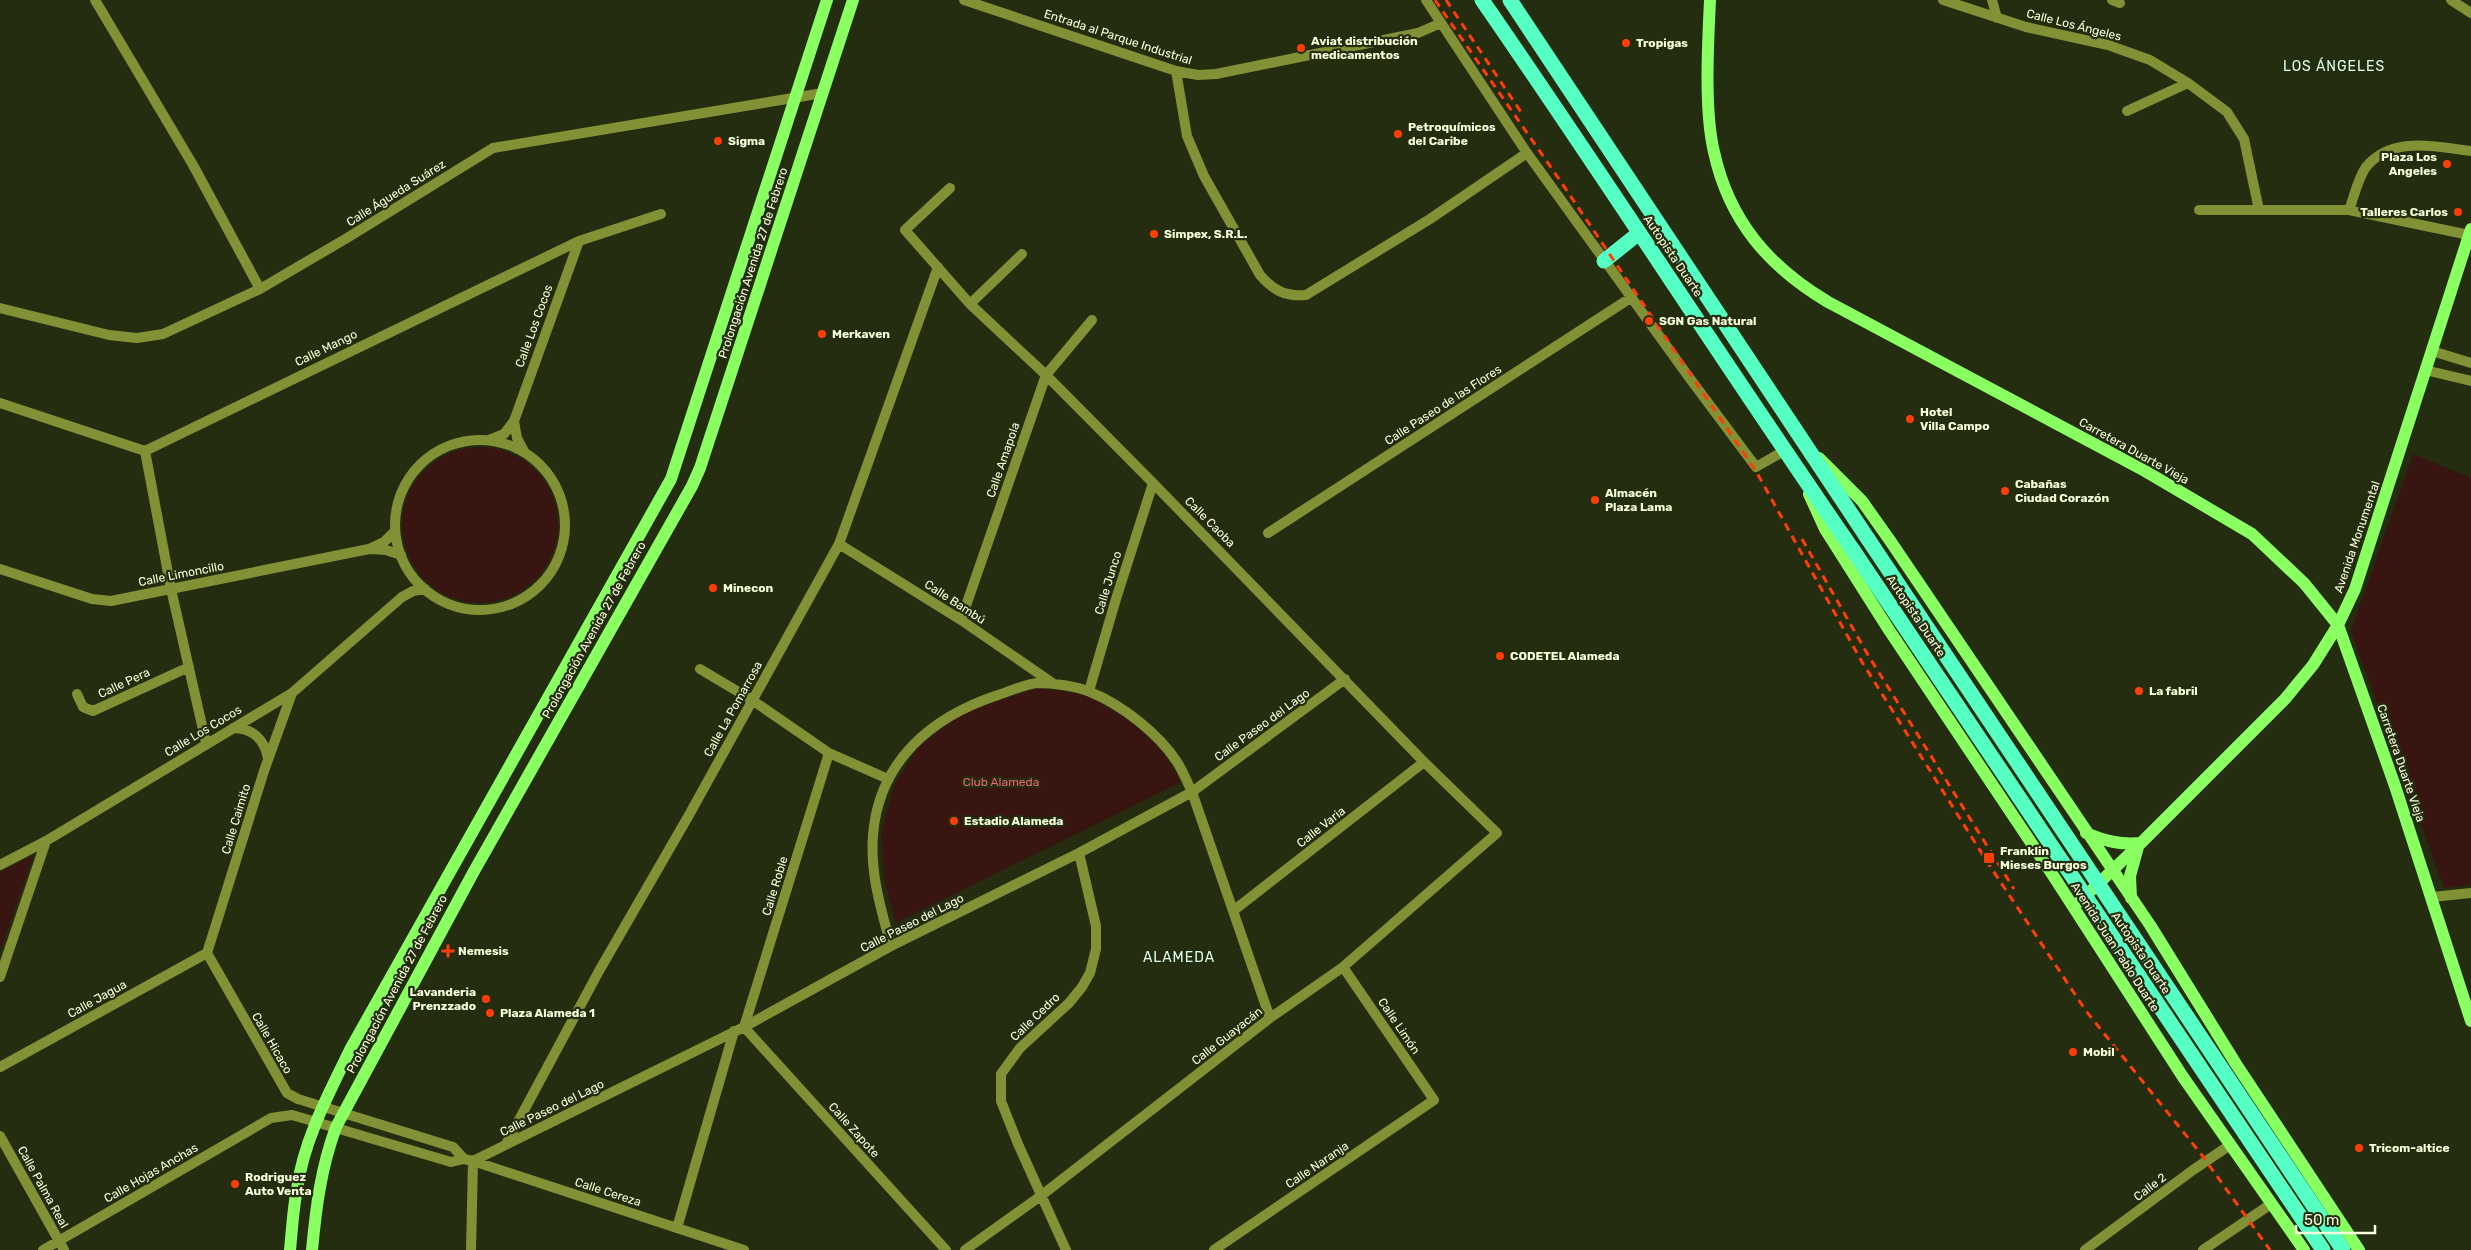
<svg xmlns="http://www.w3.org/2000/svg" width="2471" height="1250" viewBox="0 0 2471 1250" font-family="Rubik,sans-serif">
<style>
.green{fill:#381511}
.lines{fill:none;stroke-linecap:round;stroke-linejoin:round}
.minor{stroke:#829036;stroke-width:10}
.major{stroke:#8aff62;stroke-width:12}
.highway{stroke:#56ffc3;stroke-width:15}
.rail{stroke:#ff3e07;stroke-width:3;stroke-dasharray:8 6;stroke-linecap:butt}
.highway-bridge{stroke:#56ffc3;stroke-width:15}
.poi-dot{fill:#ff3e07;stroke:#242d0f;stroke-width:2}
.labels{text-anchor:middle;stroke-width:4.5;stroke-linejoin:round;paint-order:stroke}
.street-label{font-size:12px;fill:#f7ffdb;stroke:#242d0f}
.poi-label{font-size:12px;font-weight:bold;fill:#f7ffdb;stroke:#242d0f;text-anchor:start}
.park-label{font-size:12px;fill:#ec6375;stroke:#242d0f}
.neighbourhood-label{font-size:14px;letter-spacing:1px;fill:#dfe;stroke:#242d0f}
</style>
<rect width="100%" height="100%" fill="#242d0f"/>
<!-- green -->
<path class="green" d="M402 525a78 78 0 1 1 156 0a78 78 0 1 1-156 0Z
M2413,454L2471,478V885L2444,888L2351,631Z
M1038,688L1088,695L1133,723L1161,748L1181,782L896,923L884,879L881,832L894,785L918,747L964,712Z
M34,855L0,951V872Z"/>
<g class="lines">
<!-- minor -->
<path class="minor" d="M95,0L193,165L260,289
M964,0L1176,71L1198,75L1216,74L1418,33L1441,23
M1426,0L1527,153L1691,380L1756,467L1784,451
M1943,0L2026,27L2108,45L2150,60L2188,83L2227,112L2244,139L2259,210H2349L2469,235
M1992,0L1997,18
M2112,0L2120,3
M2451,0L2471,13
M1176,71L1187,136L1204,176L1260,275C1273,290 1285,297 1306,295L1430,219L1527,153
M2127,111L2188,83
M950,188L905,230L970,304L1046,375L1153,483L1424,762L1497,833L1343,967L1270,1018L1042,1195L965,1250
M2199,210H2259
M2349,210C2354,197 2358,178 2366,167C2392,135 2437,147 2471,151
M970,304L1022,254
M0,308L109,335L137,338L163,334L260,289L347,238L493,148L823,93
M2432,351L2471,363
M2425,370L2471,381
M0,403L145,451L579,241L661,214
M514,421L517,438L525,453
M489,440L504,434L514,421L579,241
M395 525a85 85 0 1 1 170 0a85 85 0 1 1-170 0Z
M145,451L171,589L206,743
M1268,533L1632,297
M839,544L961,620L1054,684
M370,549L386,550L401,555
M0,569L92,599L111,601L369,549L384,542L395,531
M961,620L1046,375L1092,320
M700,669L752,700L829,753L888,779
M1089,691L1116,599L1153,483
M77,694L83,707L93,711L189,667
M233,728C252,728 265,739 268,759
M829,753L744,1027L946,1250
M0,865L46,841L292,693L402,597L413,591L425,589
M2432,897L2471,893
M1233,911L1424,762
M891,946C881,909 870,874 873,835C879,761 931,717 998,695C1010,691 1025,684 1038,683C1053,683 1076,686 1090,692C1121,704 1159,734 1177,762C1183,771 1187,782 1192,792L1270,1018
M207,953L287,1093L298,1099L453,1147L464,1159
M207,953L264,771L292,693
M0,977L46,841
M0,1067L207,953
M0,1136L64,1250
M506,1144L599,971L689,815L839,544L938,267
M677,1228L734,1031
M43,1250L271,1118L292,1115L451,1162L464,1159L473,1161L744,1250
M471,1250L473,1161L744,1027L891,946L1079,853L1192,792L1345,679
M1066,1250L1018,1144L1001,1101V1074L1020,1048L1069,1003L1082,987L1090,973L1096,949V926L1079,853
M1214,1250L1434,1100L1343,967
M2085,1250L2193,1170L2230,1145
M2203,1250L2271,1204"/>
<!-- major -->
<path class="major" d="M1710,0C1708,44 1704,110 1714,152C1729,221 1769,267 1828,302L2145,471L2252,534L2304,583L2338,625L2395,786L2471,1021
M1819,458L1862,501L1891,542L2150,925L2236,1064L2359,1250
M1809,494L1825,529L1889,630L2054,877L2183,1077L2304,1250
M2086,833C2105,841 2120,845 2141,843
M2131,898L2130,876L2138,847
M2079,902L2141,843L2285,699L2313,665L2338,625L2355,589L2471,229
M290,1250C292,1230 293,1209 297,1189C304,1139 329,1093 351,1048L671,479L827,0
M312,1250C316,1207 321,1168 336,1127L473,873L692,486L700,468L853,0"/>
<!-- highway -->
<path class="highway" d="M1482,0C1608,182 1727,368 1853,550
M1510,0L1868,539
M1604,261L1639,233"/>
<!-- rail -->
<path class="rail" d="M1435,0L1561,182L1757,473L1862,662L1986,860L2086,1011L2201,1154L2270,1250
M1446,0L1523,115
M1802,539L1868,655L2014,889"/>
<!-- highway-bridge -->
<path class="highway-bridge" d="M1868,539L2343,1250
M1853,550L2323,1250"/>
</g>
<!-- markers -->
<g class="poi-dot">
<circle cx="1626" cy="43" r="5"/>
<circle cx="1301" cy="48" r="5"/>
<circle cx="1398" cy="134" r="5"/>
<circle cx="718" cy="141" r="5"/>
<circle cx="2447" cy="164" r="5"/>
<circle cx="2458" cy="212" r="5"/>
<circle cx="1154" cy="234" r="5"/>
<circle cx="1649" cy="321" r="5"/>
<circle cx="822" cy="334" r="5"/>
<circle cx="1910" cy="419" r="5"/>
<circle cx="2005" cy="491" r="5"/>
<circle cx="1595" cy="500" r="5"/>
<circle cx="713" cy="588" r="5"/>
<circle cx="1500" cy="656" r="5"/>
<circle cx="2139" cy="691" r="5"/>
<circle cx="954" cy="821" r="5"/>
<rect x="1983" y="852" width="12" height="12" rx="2.5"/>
<path d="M445.5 943.5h5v5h5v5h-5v5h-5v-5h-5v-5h5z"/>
<circle cx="486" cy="999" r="5"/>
<circle cx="490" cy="1013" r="5"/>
<circle cx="2073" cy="1052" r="5"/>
<circle cx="2359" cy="1148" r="5"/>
<circle cx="235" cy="1184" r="5"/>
</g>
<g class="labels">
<!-- street labels -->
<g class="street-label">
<text transform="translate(2074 25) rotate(14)" y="4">Calle Los Ángeles</text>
<text transform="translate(1118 37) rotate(18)" y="4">Entrada al Parque Industrial</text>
<text transform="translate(396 193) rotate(-32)" y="4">Calle Águeda Suárez</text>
<text transform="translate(1673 256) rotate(56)" y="4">Autopista Duarte</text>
<text transform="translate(753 263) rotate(-72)" y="4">Prolongación Avenida 27 de Febrero</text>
<text transform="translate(534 326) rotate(-70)" y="4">Calle Los Cocos</text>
<text transform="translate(326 348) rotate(-26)" y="4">Calle Mango</text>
<text transform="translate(1443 405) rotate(-33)" y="4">Calle Paseo de las Flores</text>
<text transform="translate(2134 451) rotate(29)" y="4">Carretera Duarte Vieja</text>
<text transform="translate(1003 460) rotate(-71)" y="4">Calle Amapola</text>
<text transform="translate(1210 522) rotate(45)" y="4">Calle Caoba</text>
<text transform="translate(2357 537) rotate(-71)" y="4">Avenida Monumental</text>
<text transform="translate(181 574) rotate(-11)" y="4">Calle Limoncillo</text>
<text transform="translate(1108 583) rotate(-73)" y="4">Calle Junco</text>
<text transform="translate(955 602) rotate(33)" y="4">Calle Bambú</text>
<text transform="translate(1916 616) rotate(56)" y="4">Autopista Duarte</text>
<text transform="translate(594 630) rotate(-61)" y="4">Prolongación Avenida 27 de Febrero</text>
<text transform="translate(124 683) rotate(-25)" y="4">Calle Pera</text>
<text transform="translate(733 709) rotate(-61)" y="4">Calle La Pomarrosa</text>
<text transform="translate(1262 725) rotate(-36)" y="4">Calle Paseo del Lago</text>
<text transform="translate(203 731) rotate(-31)" y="4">Calle Los Cocos</text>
<text transform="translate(2401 763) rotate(71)" y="4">Carretera Duarte Vieja</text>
<text transform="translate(236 819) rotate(-73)" y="4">Calle Caimito</text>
<text transform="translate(1321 827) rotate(-38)" y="4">Calle Varia</text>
<text transform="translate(775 886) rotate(-73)" y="4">Calle Roble</text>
<text transform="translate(912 923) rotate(-27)" y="4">Calle Paseo del Lago</text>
<text transform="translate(2115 947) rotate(57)" y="4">Avenida Juan Pablo Duarte</text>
<text transform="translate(2141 953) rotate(56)" y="4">Autopista Duarte</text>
<text transform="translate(397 984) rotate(-62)" y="4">Prolongación Avenida 27 de Febrero</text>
<text transform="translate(97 999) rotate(-29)" y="4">Calle Jagua</text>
<text transform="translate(1035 1017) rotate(-44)" y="4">Calle Cedro</text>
<text transform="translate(1399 1026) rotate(56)" y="4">Calle Limón</text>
<text transform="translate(1227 1036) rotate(-38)" y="4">Calle Guayacán</text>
<text transform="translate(272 1043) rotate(60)" y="4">Calle Hicaco</text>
<text transform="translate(552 1108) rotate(-26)" y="4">Calle Paseo del Lago</text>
<text transform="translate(854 1130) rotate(48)" y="4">Calle Zapote</text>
<text transform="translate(1317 1165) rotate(-34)" y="4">Calle Naranja</text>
<text transform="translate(151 1173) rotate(-30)" y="4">Calle Hojas Anchas</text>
<text transform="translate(43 1187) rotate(61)" y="4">Calle Palma Real</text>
<text transform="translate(2150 1187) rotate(-37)" y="4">Calle 2</text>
<text transform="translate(608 1192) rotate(18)" y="4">Calle Cereza</text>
</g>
<!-- poi labels -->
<g class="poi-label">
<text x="1311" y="45">Aviat distribución<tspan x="1311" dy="14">medicamentos</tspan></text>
<text x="1636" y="47">Tropigas</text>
<text x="1408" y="131">Petroquímicos<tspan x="1408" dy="14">del Caribe</tspan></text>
<text x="728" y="145">Sigma</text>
<text x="2437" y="161" text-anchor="end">Plaza Los<tspan x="2437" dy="14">Angeles</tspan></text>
<text x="2448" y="216" text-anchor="end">Talleres Carlos</text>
<text x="1164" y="238">Simpex, S.R.L.</text>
<text x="1659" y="325">SGN Gas Natural</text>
<text x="832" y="338">Merkaven</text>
<text x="1920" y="416">Hotel<tspan x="1920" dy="14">Villa Campo</tspan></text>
<text x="2015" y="488">Cabañas<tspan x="2015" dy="14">Ciudad Corazón</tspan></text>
<text x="1605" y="497">Almacén<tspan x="1605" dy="14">Plaza Lama</tspan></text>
<text x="723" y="592">Minecon</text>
<text x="1510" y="660">CODETEL Alameda</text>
<text x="2149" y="695">La fabril</text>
<text x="964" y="825">Estadio Alameda</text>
<text x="2000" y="855">Franklin<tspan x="2000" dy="14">Mieses Burgos</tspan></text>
<text x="458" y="955">Nemesis</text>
<text x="476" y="996" text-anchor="end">Lavanderia<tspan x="476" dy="14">Prenzzado</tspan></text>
<text x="500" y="1017">Plaza Alameda 1</text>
<text x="2083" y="1056">Mobil</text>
<text x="2369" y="1152">Tricom-altice</text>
<text x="245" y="1181">Rodriguez<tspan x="245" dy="14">Auto Venta</tspan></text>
</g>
<!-- park labels -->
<g class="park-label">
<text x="1001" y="786">Club Alameda</text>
</g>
<!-- neighbourhood labels -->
<g class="neighbourhood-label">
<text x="2334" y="71">LOS ÁNGELES</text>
<text x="1179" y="962">ALAMEDA</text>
</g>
</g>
<!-- scale -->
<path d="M2296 1225v8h79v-8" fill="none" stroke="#f7ffdb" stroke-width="2.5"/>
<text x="2304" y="1225" font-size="15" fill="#f7ffdb" stroke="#242d0f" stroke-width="4" paint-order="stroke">50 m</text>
</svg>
